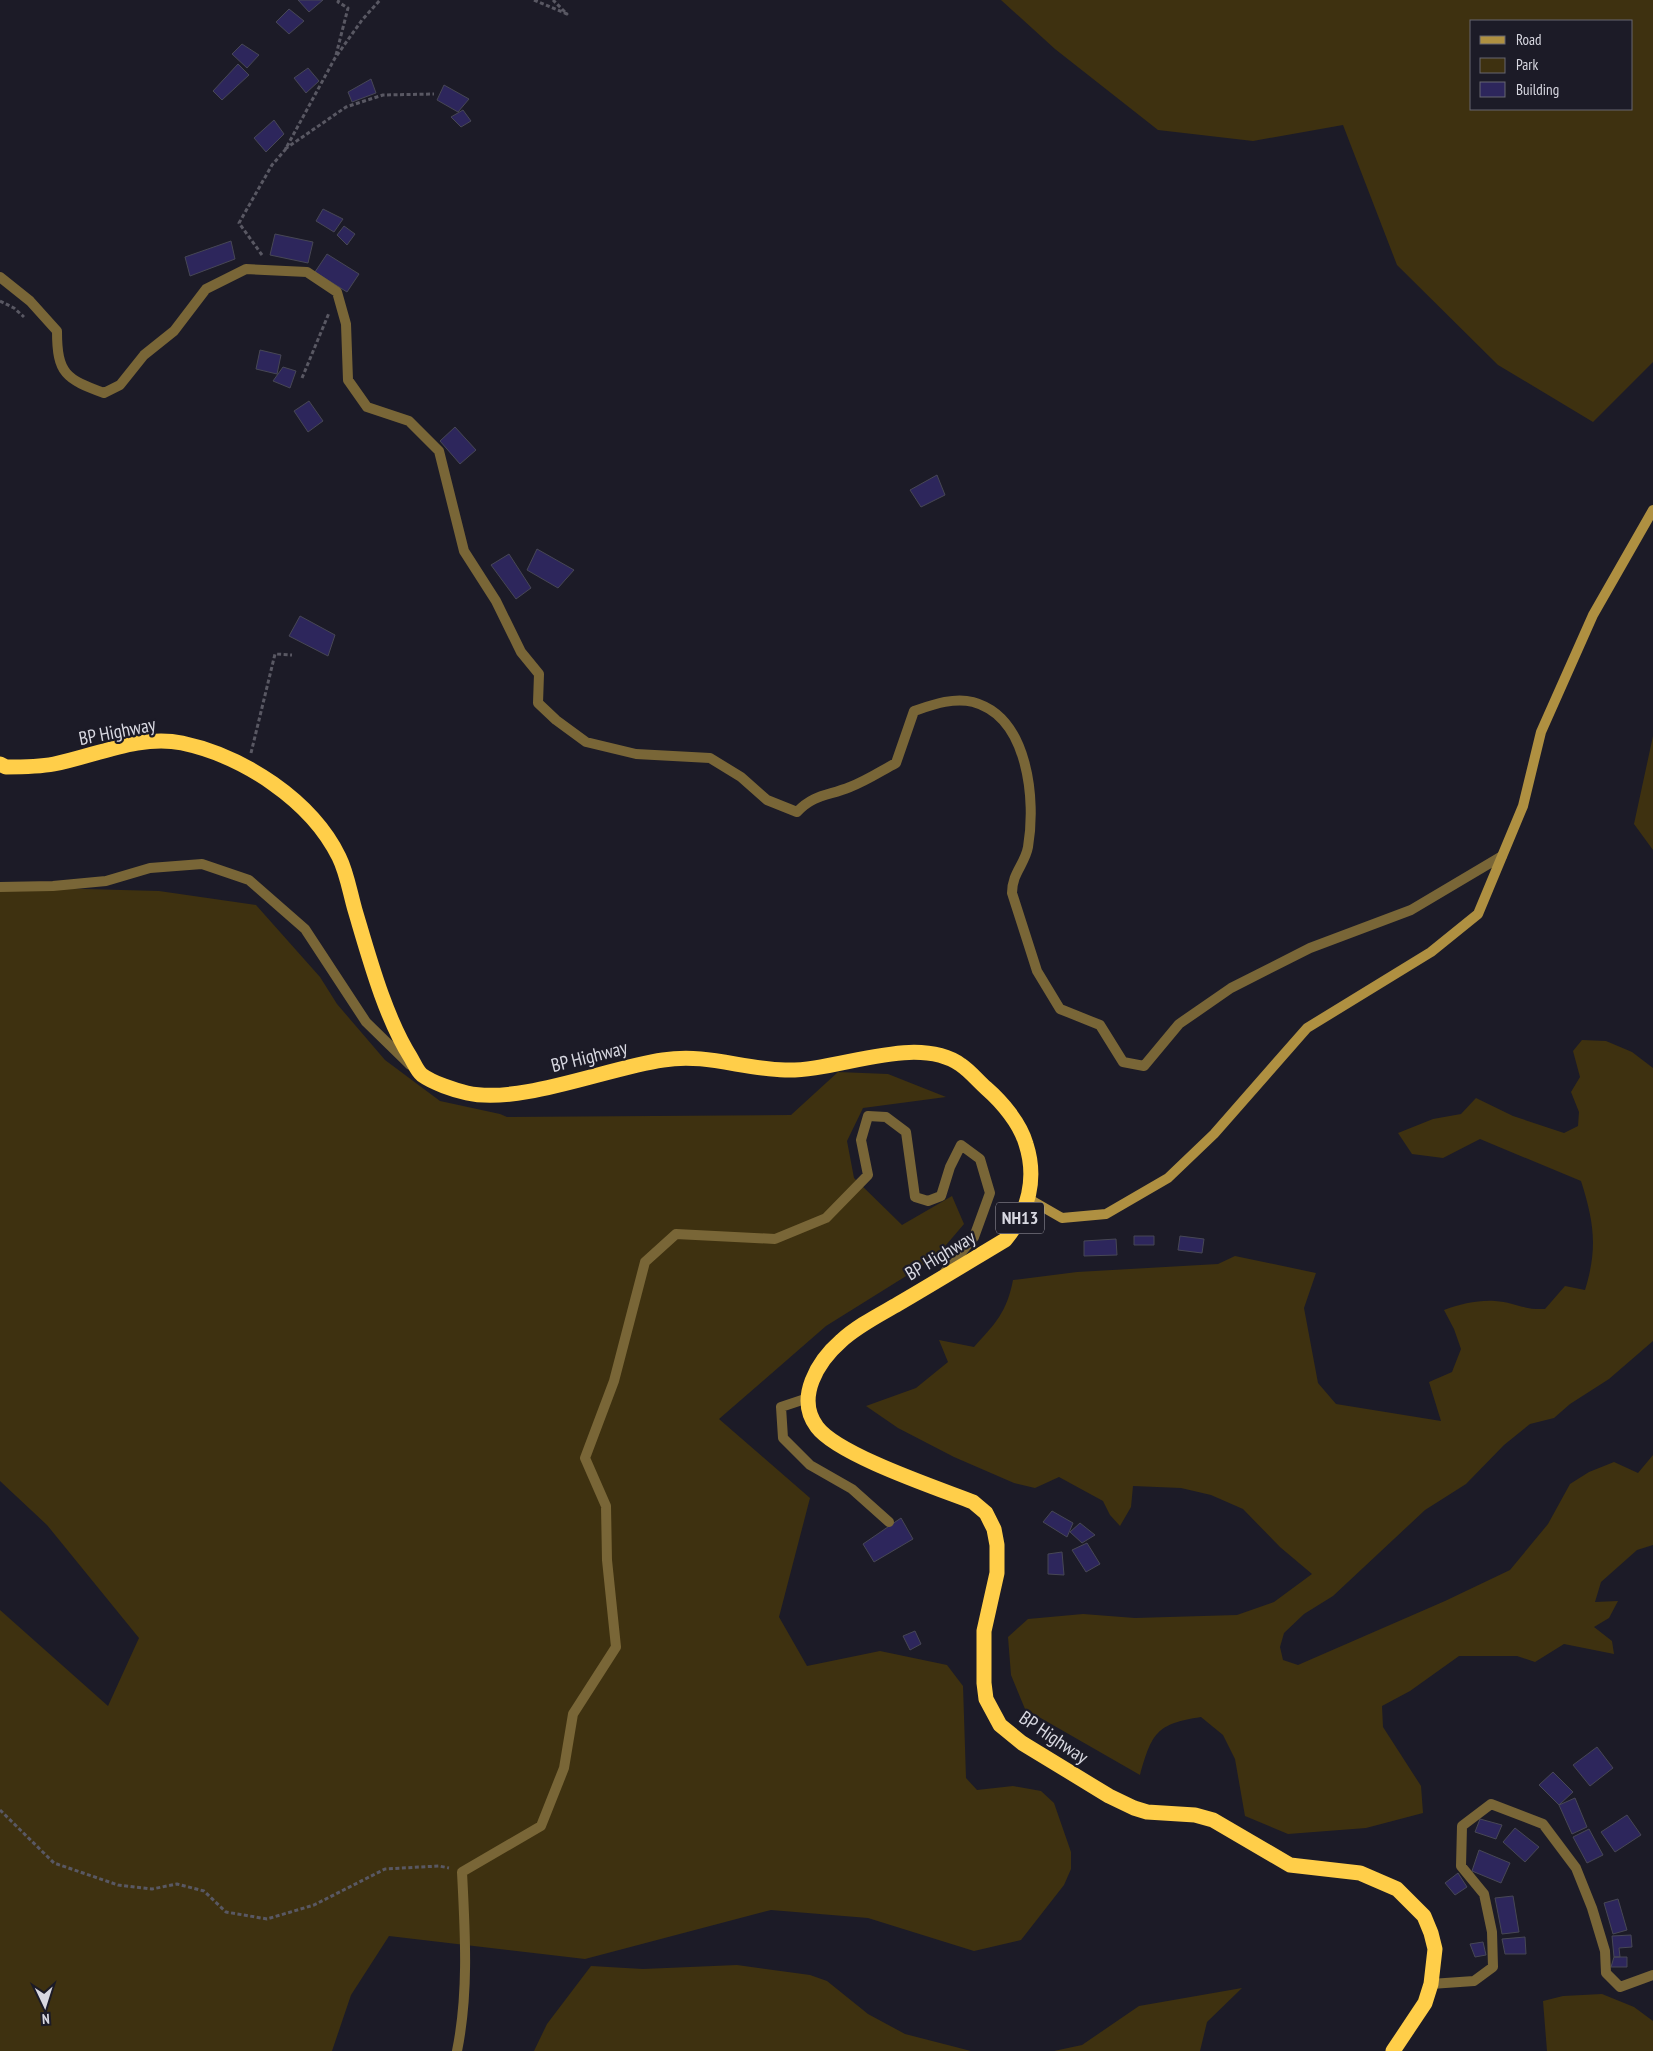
<svg xmlns="http://www.w3.org/2000/svg" width="1653" height="2051" viewBox="0 0 1653 2051" font-family="'PT Sans Narrow',sans-serif">
<style>
.green{fill:#3e3110;fill-rule:evenodd}
.building{fill:#2d265c;stroke:#474755}
.lines{fill:none;stroke-linecap:round;stroke-linejoin:round}
.path{stroke:#595863;stroke-width:3;stroke-dasharray:4 2.5;stroke-linecap:butt}
.street{stroke:#796637;stroke-width:10}
.secondary{stroke:#af9041;stroke-width:10}
.highway{stroke:#ffce49;stroke-width:15}
.labels{text-anchor:middle;stroke-width:4.5;stroke-linejoin:round;paint-order:stroke}
.shield{fill:#1c1b27;stroke:#a09fa9;stroke-width:1}
.shield-label{font-size:18px;font-weight:bold;fill:#d8d8e1}
.street-label{font-size:19px;fill:#d8d8e1;stroke:#1c1b27}
</style>
<rect width="100%" height="100%" fill="#1c1b27"/>
<!-- green -->
<path class="green" d="M1001,0H1653V362L1593,422L1498,365L1397,265L1343,125L1253,141L1158,130L1055,49ZM1472,21H1632V109H1472Z
M1653,736V850L1634,824Z
M12,887L159,891L256,905L320,977L337,1004L385,1060L440,1101L500,1114L507,1117L791,1115L838,1072L888,1074L946,1097L863,1108L847,1141L854,1178L902,1225L952,1196L964,1224L935,1258L826,1326L719,1419L810,1498L779,1617L807,1666L880,1651L947,1665L963,1686L966,1778L977,1790L1013,1786L1041,1791L1054,1803L1071,1852V1869L1064,1885L1021,1940L974,1951L868,1918L771,1910L585,1959L389,1936L351,1995L332,2051H0V1610L108,1706L139,1638L47,1525L0,1481V889Z
M1582,1040L1606,1041L1632,1052L1653,1068V1341L1609,1379L1570,1404L1554,1418L1530,1424L1504,1445L1466,1484L1425,1510L1333,1596L1304,1614L1284,1633L1280,1647L1283,1660L1298,1665L1445,1601L1510,1570L1548,1524L1570,1484L1589,1472L1614,1462L1638,1473L1653,1455V1545L1637,1550L1601,1582L1595,1602L1618,1601L1609,1618L1594,1627L1612,1641L1614,1654L1564,1644L1535,1662L1517,1656H1459L1410,1691L1382,1706L1383,1727L1421,1786L1423,1813L1366,1828L1288,1834L1245,1816L1235,1759L1223,1735L1201,1717C1156,1724 1152,1733 1140,1775L1025,1709L1011,1675L1008,1637L1028,1619L1083,1614L1135,1618L1237,1615L1274,1602L1312,1574L1280,1547L1243,1509L1211,1495L1181,1488L1133,1486L1131,1507L1120,1526L1110,1515L1103,1501L1059,1477L1035,1488L1014,1483L954,1457L898,1428L866,1406L916,1388L948,1362L939,1340L974,1347C995,1324 1007,1312 1013,1280L1077,1272L1218,1264L1235,1256L1316,1273L1304,1308L1318,1383L1336,1404L1441,1421L1429,1382L1452,1372L1461,1349L1454,1329L1444,1310C1460,1304 1478,1300 1495,1301C1514,1302 1522,1310 1545,1309L1565,1286L1585,1290C1598,1248 1594,1222 1581,1181L1480,1139L1443,1158L1412,1154L1398,1133L1433,1119L1461,1114L1476,1098L1513,1116L1564,1133L1578,1126L1579,1112L1571,1092L1580,1077L1573,1051Z
M737,1965L810,1975L827,1981L868,2014L905,2034L971,2051H534L547,2024L591,1966L643,1969Z
M1242,1988L1207,2022L1200,2051H1054L1082,2045L1139,2006Z
M1602,1994L1634,2007L1653,2021V2051H1547L1543,2001L1563,1996Z"/>
<!-- building -->
<path class="building" d="M298,0H323L309,12Z
M289,9L304,21L289,34L276,22Z
M242,44L259,55L247,68L232,54Z
M238,64L249,75L222,100L213,91Z
M308,68L319,81L306,93L294,78Z
M371,79L376,93L352,102L348,92Z
M444,85L469,99L458,112L437,100Z
M463,110L471,121L461,127L451,117Z
M274,120L284,134L266,152L254,138Z
M323,209L343,219L334,232L316,221Z
M344,226L355,234L347,245L337,235Z
M275,234L313,242L308,263L270,255Z
M231,241L235,259L190,276L185,257Z
M327,254L359,274L347,292L315,272Z
M260,350L281,355L277,374L256,369Z
M283,367L296,371L290,388L273,381Z
M309,401L323,421L308,432L294,411Z
M455,427L476,450L460,464L440,441Z
M937,475L945,495L921,507L910,490Z
M537,549L574,570L558,588L527,570Z
M509,554L531,588L516,599L491,565Z
M300,616L335,635L328,656L289,636Z
M1134,1236H1154V1245H1134Z
M1180,1236L1204,1239L1202,1253L1178,1250Z
M1116,1239L1117,1255L1084,1256V1241Z
M1052,1511L1073,1523L1067,1537L1043,1522Z
M901,1518L913,1539L874,1562L863,1544Z
M1080,1523L1095,1535L1082,1543L1070,1532Z
M1087,1543L1100,1564L1086,1572L1072,1550Z
M1062,1552L1064,1575L1048,1574V1554Z
M915,1631L921,1644L910,1650L903,1636Z
M1597,1747L1613,1768L1590,1786L1573,1765Z
M1553,1772L1573,1792L1559,1805L1539,1785Z
M1575,1798L1587,1827L1572,1834L1559,1805Z
M1627,1815L1641,1835L1615,1852L1601,1832Z
M1480,1819L1502,1825L1496,1839L1475,1832Z
M1515,1828L1539,1847L1525,1862L1503,1842Z
M1589,1829L1603,1855L1587,1863L1573,1837Z
M1479,1850L1510,1863L1501,1883L1472,1871Z
M1458,1873L1467,1887L1455,1895L1445,1883Z
M1513,1896L1519,1932L1502,1934L1495,1898Z
M1618,1899L1627,1930L1613,1934L1604,1903Z
M1631,1935L1632,1947L1619,1948L1620,1957H1614L1612,1936Z
M1525,1937L1526,1954H1505L1502,1939Z
M1483,1942L1486,1955L1475,1957L1470,1944Z
M1614,1957H1627V1967H1611Z"/>
<g class="lines">
<!-- path -->
<path class="path" d="M534,0L567,14L553,0
M336,55L348,8L338,2L339,0
M285,149L346,107L383,95L434,94
M262,255L239,223L272,165L285,150L335,58L362,20L380,0
M0,301L14,308L24,317
M302,378L329,313
M251,753L275,654L292,655
M0,1810L54,1863L118,1885L152,1889L177,1884L204,1891L226,1912L267,1919L314,1905L385,1869L439,1866L449,1868"/>
<!-- street -->
<path class="street" d="M0,277L30,301L57,331C57,374 66,379 104,393L120,385L144,355L174,331L206,289L246,269L307,272L337,292L346,324L348,380L367,407L409,421L439,451L464,551L496,601L521,652L539,674L538,703L556,720L586,742L636,754L710,758L741,777L767,800L797,812C814,794 828,796 850,787C866,781 881,771 896,763L914,711C932,705 953,697 973,702C1029,717 1036,801 1028,847C1025,864 1012,873 1012,893L1037,971L1060,1009L1100,1025L1123,1062L1144,1066L1179,1024L1231,988L1310,948L1411,910L1502,856
M0,887L53,886L106,881L150,868L202,864L249,880L305,929L366,1022L410,1065
M808,1398L781,1407L783,1438L810,1465L852,1489L889,1522
M1431,1984L1474,1981L1493,1967L1492,1932L1484,1894L1461,1866L1462,1826L1491,1804L1543,1824L1576,1868L1592,1908L1605,1951L1606,1973L1620,1987L1653,1975
M457,2051C469,1992 465,1931 462,1872L541,1826L564,1768L573,1714L616,1647L607,1560L606,1506L585,1458L614,1381L645,1262L676,1234L775,1239L826,1218L868,1175L861,1140L868,1116L886,1117L906,1132L915,1197L928,1201L941,1196L950,1167L961,1145L980,1159L990,1193L974,1237L945,1272"/>
<!-- secondary -->
<path class="secondary" d="M1029,1199L1062,1218L1106,1214L1168,1178L1214,1134L1307,1028L1431,952L1478,914L1523,806L1541,732L1593,615L1653,510"/>
<!-- highway -->
<path class="highway" d="M0,764L6,767C22,767 38,767 54,764C95,756 140,734 182,743C243,756 311,800 339,857C347,873 350,893 355,910C369,957 385,1017 411,1058C414,1063 417,1071 422,1075C433,1083 454,1090 467,1093C519,1105 607,1068 663,1060C707,1053 742,1069 785,1070C837,1072 916,1033 961,1065C970,1071 978,1081 986,1088C1002,1102 1020,1123 1026,1144C1037,1178 1029,1212 1005,1240C970,1261 934,1283 898,1304C879,1315 857,1326 841,1341C818,1361 795,1398 817,1427C838,1455 937,1488 973,1502L986,1513L994,1529L997,1545V1573L984,1631V1683L986,1699L1000,1725L1022,1743L1109,1796L1134,1808L1147,1812L1195,1815L1213,1820L1290,1865L1360,1873L1397,1889L1424,1916L1431,1933L1435,1949L1431,1984L1425,2003L1393,2051"/>
</g>
<g class="labels">
<!-- shield labels -->
<rect class="shield" x="996" y="1202.5" width="48" height="31" rx="4"/>
<g class="shield-label">
<text x="1020" y="1224">NH13</text>
</g>
<!-- street labels -->
<g class="street-label">
<text transform="translate(117 731) rotate(-11)" y="7">BP Highway</text>
<text transform="translate(589 1056) rotate(-14)" y="7">BP Highway</text>
<text transform="translate(940 1255) rotate(-31)" y="7">BP Highway</text>
<text transform="translate(1054 1737) rotate(34)" y="7">BP Highway</text>
</g>
</g>
<!-- legend -->
<rect x="1470" y="20" width="162" height="90" fill="#1c1b27" stroke="#676771"/>
<rect x="1480" y="36" width="25" height="8" fill="#af9041" stroke="#676771"/>
<text x="1516" y="45" font-size="15" fill="#d8d8e1">Road</text>
<rect x="1480" y="58" width="25" height="15" fill="#3e3110" stroke="#676771"/>
<text x="1516" y="70" font-size="15" fill="#d8d8e1">Park</text>
<rect x="1480" y="82" width="25" height="15" fill="#2d265c" stroke="#676771"/>
<text x="1516" y="95" font-size="15" fill="#d8d8e1">Building</text>
<!-- north arrow -->
<g transform="translate(45 2006) rotate(176)" stroke="#1c1b27" stroke-width="4" paint-order="stroke">
<path d="M0-4L9 19L0 12L-9 19Z" fill="#d8d8e1"/>
<text y="-8" font-size="14" font-weight="bold" text-anchor="middle" fill="#d8d8e1">N</text>
</g>
</svg>
